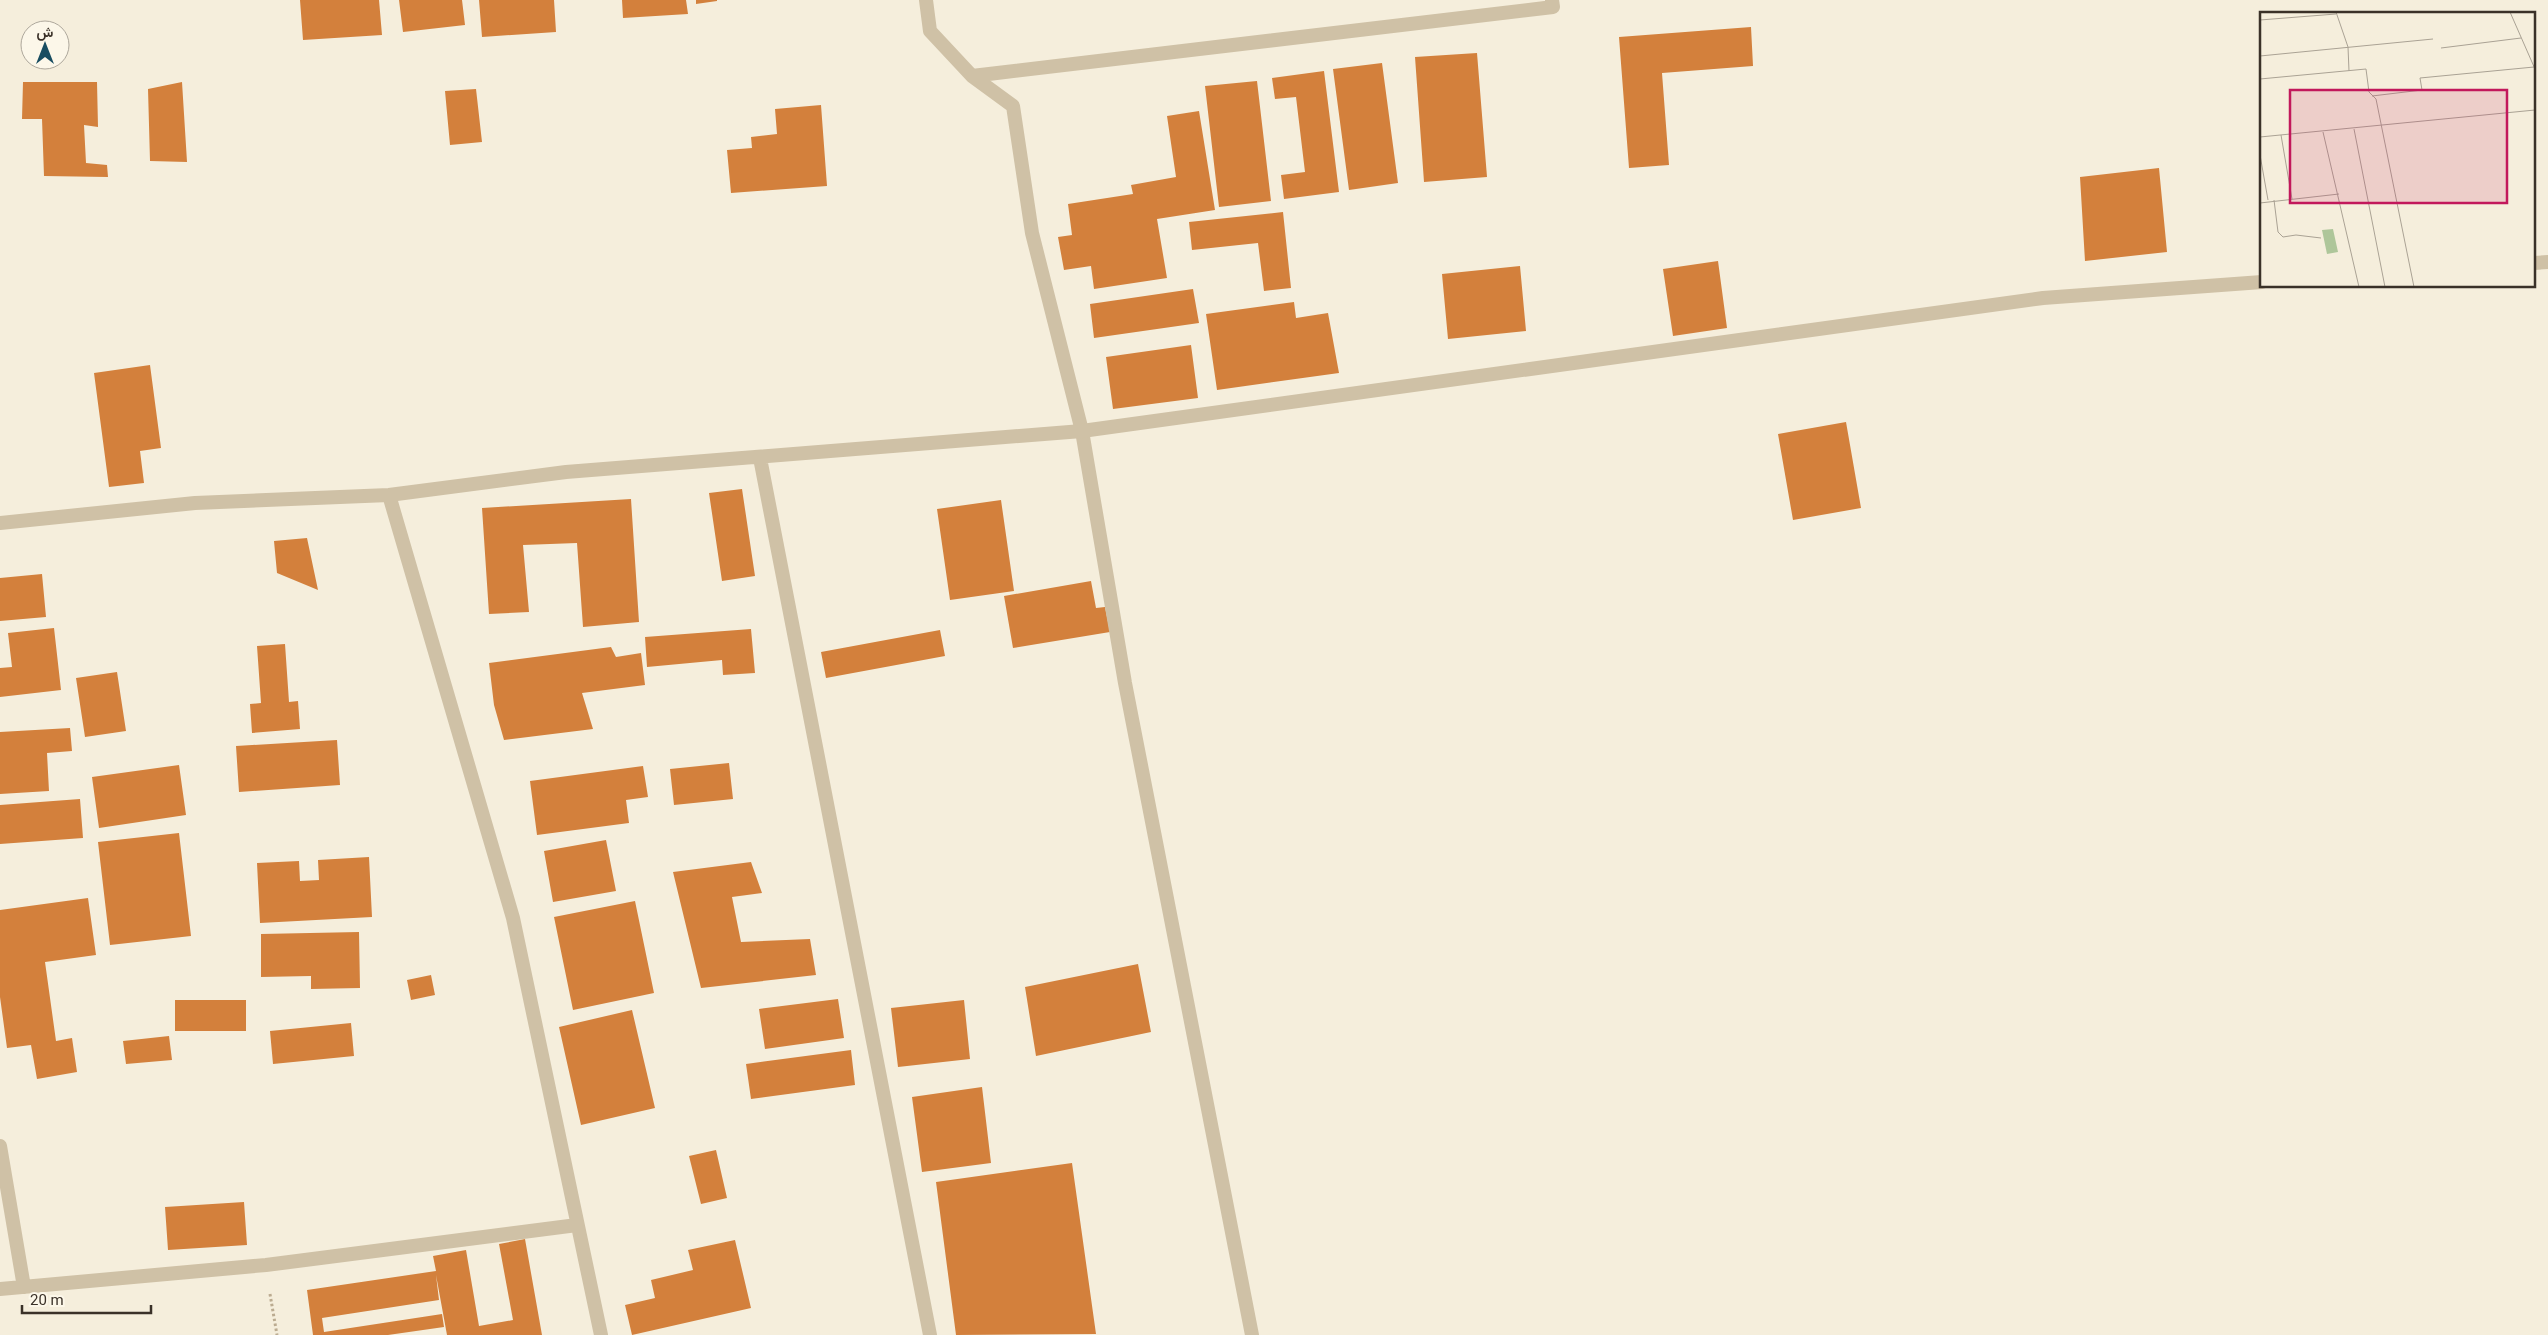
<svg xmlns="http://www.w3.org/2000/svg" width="2548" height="1335" viewBox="0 0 2548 1335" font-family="Roboto,Vazirmatn,sans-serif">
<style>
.building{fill:#d3803c}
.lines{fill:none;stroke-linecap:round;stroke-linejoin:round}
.path{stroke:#bbab90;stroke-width:3;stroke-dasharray:2.5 2.5;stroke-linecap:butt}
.service{stroke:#cfc1a6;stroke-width:14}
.minor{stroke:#cfc1a6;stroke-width:14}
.inset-road{fill:none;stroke:#aaa294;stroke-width:1}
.view{fill:#c2185b;fill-opacity:0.15;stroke:#c2185b;stroke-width:2.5}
.inset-edge{fill:none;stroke:#3a3128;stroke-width:2.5}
</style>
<rect width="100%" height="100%" fill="#f5eedc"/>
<!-- building -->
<path class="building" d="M300,0H379L382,35L303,40Z
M399,0H462L465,25L403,32Z
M479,0H554L556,32L482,37Z
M622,0H686L688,14L623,18Z
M696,0H717V1L696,4Z
M1751,27L1753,66L1662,73L1669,165L1629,168L1619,37Z
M1477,53L1487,177L1424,182L1415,57Z
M1382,63L1398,183L1349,190L1333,69Z
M1324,71L1339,192L1284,199L1281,175L1305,172L1296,97L1275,99L1272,78Z
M1257,81L1271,201L1219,207L1205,86Z
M23,82H97L98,127L84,125L86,163L107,165L108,177L44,176L42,119H22Z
M182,82L187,162L150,161L148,89Z
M476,89L482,142L450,145L445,91Z
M821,105L827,186L731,193L727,150L752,148L751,137L777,134L775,109Z
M1199,111L1215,210L1157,219L1167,278L1094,289L1091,266L1064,270L1058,237L1072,235L1068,204L1133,194L1131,185L1176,177L1167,116Z
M2159,168L2167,252L2085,261L2080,177Z
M1283,212L1291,288L1264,291L1258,243L1192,250L1189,222Z
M1718,261L1727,328L1673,336L1663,269Z
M1520,266L1526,331L1448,339L1442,274Z
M1193,289L1199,323L1094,338L1090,304Z
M1294,302L1296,318L1328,313L1339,373L1217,390L1206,314Z
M1191,345L1198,398L1113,409L1106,357Z
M150,365L161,448L140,451L144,483L109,487L94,373Z
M1846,422L1861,508L1793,520L1778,434Z
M742,489L755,576L722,581L709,493Z
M631,499L639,622L583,627L577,543L523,545L529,612L489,614L482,508Z
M1001,500L1014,591L950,600L937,509Z
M307,538L318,590L277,573L274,541Z
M42,574L46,617L0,621V578Z
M1091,581L1096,608L1105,607L1110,632L1013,648L1004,596Z
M54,628L61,690L0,697V668L12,667L8,633Z
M751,629L755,673L723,675L722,660L647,667L645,637Z
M940,630L945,656L826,678L821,652Z
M285,644L289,702L298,701L300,729L252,733L250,704L261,703L257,646Z
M611,647L616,657L641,653L645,685L582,693L593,729L504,740L494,705L489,663Z
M117,672L126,731L85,737L76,678Z
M70,728L72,751L47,753L49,791L0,794V732Z
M337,740L340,785L239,792L236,746Z
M729,763L733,799L674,805L670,769Z
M179,765L186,815L99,828L92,777Z
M643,766L648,797L626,800L629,823L537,835L530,781Z
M80,799L83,838L0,844V805Z
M179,833L191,936L110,945L98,842Z
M606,840L616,891L553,902L544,851Z
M369,857L372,917L260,923L257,863L299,861L300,881L319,880L318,860Z
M751,862L762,893L732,897L741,942L810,939L816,975L701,988L673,872Z
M88,898L96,955L45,962L56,1041L72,1038L77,1072L37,1079L31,1045L7,1048L0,997V910Z
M635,901L654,993L573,1010L554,917Z
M359,932L360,988L311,989V976L261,977V934Z
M1138,964L1151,1032L1036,1056L1025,987Z
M431,975L435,995L411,1000L407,980Z
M838,999L844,1038L765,1049L759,1009Z
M175,1000H246V1031H175Z
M964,1000L970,1059L898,1067L891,1008Z
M632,1010L655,1108L581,1125L559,1027Z
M351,1023L354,1056L273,1064L270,1031Z
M169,1036L172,1060L126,1064L123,1041Z
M851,1050L855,1085L751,1099L746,1064Z
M982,1087L991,1163L922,1172L912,1097Z
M716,1150L727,1198L701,1204L689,1156Z
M1072,1163L1096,1334L956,1335L936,1182Z
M244,1202L247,1245L168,1250L165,1207Z
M525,1239L542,1335H447L436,1275L439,1300L322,1318L324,1332L442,1314L444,1327L388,1335H313L307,1290L436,1271L433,1256L466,1250L479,1326L513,1320L499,1244Z
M735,1240L751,1308L632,1335L625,1305L655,1298L651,1280L693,1270L688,1250Z"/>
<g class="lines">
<!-- path -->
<path class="path" d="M270,1294L277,1335"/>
<!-- service -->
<path class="service" d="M926,0L930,31L972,76L1013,106L1032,233L1082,431L1125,683L1252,1335
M972,76L1553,7L1552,0"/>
<!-- minor -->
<path class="minor" d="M2534,263L2548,262
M760,458L930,1335
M389,495L513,918L601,1335
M0,523L195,503L389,495L566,472L1082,431L2043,298L2262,282
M0,1146L24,1287
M0,1289L266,1265L577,1225"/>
</g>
<!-- overview -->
<g transform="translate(2260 12)">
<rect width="275" height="275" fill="#f5eedc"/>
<path d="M73,217L78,240L67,242L62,218Z" fill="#aec69a"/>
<path class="inset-road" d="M76,0L88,35L89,59M250,0L275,57M0,8L76,2M181,36L261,26M0,44L173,27M0,67L106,57L109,80L116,87L154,275M112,84L162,78L160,66L274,55M94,117L125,275M63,120L99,275M21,123L32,187M0,125L275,98M0,143L8,188M14,188L18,220L23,225L36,223L61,226M0,191L79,182"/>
<path class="view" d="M30,78H247V191H30Z"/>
<rect width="275" height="275" class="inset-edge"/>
</g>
<!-- north arrow -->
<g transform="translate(45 45)"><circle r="24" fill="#fcf7e9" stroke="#aea89c"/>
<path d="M0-4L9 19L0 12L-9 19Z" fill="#184d61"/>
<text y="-8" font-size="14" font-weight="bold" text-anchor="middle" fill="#3a3128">ش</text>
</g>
<!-- scale -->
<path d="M22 1305v8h129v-8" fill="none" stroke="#3a3128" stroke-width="2.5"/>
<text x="30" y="1305" font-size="15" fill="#3a3128" stroke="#fcf7e9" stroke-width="4" paint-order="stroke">20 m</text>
</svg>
